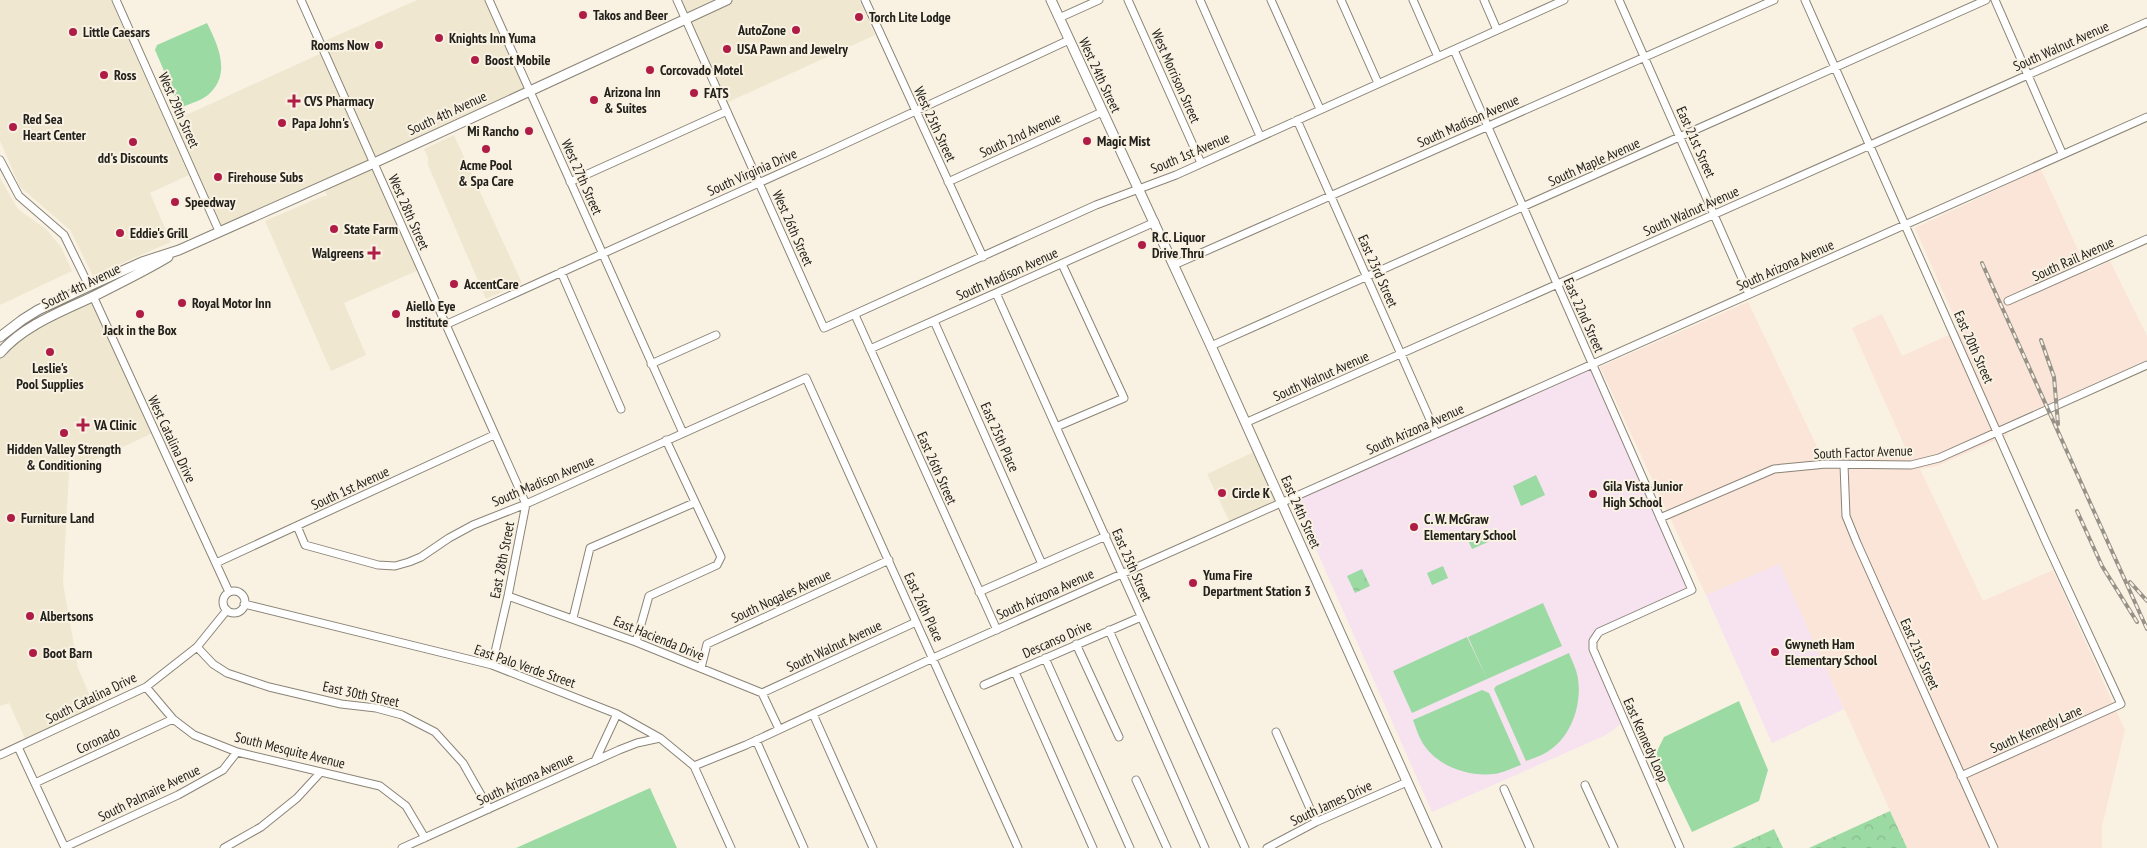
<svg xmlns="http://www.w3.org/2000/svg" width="2147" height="848" viewBox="0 0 2147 848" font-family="'PT Sans Narrow',sans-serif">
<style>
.built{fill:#f0e7d1}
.industrial{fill:#fbe4d8}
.education{fill:#f7e2f0}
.grass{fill:#9cdaa3}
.park{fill:url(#park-crowns)}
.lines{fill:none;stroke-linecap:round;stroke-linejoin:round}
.minor-casing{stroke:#8a8477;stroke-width:9}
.major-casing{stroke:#8a8477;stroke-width:11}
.minor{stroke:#fff;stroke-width:7}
.major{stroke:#fff;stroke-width:9}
.rail-casing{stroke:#979288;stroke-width:4}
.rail{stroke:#f9f2e3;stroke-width:2;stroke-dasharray:5.5;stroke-linecap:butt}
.poi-dot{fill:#af1c46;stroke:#f9f2e3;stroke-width:2}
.labels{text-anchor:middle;stroke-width:4;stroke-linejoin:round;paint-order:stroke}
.poi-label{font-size:14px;font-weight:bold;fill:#23211c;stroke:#f9f2e3;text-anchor:start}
.street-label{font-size:14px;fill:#23211c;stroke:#f9f2e3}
</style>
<defs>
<pattern id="park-crowns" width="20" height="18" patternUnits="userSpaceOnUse" patternTransform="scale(1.25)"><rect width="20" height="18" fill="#9cdaa3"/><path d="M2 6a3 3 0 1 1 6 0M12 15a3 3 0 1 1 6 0" fill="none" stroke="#86bb8c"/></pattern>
</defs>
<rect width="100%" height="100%" fill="#f9f2e3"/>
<!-- built -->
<path class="built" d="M0,0H111L189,175L150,193L171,242L93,276L70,230L20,187L0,141Z
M417,0H489L529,90L374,163L421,269L344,303L366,355L331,371L265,221L323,196H327L323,186L219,231L171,122L324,52L320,43Z
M677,0H859L875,35L724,104Z
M454,135L522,283L486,299L428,165V158L424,149Z
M0,178L18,209L47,230L61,247L72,271L0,305Z
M93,296L155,432L69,472L63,583L78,668L96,710L27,743L9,703L0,706V353L7,345Z
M1258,450L1282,502L1231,525L1207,474Z"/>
<!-- industrial -->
<path class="industrial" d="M2041,169L2088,272L2110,261L2147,336V360L2003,424L2008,435L1937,466L1920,469L1983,601L2053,570L2125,730L2102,826V848H1907L1779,564L1706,595L1600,367L1748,302L1821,455L1910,458L1852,328L1882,314L1902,356L1960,330L1915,228Z"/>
<!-- education -->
<path class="education" d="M1592,363L1692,590L1599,632L1593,641L1624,721L1617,727L1606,735L1432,812L1293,497Z
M1779,564L1844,709L1772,743L1706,595Z"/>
<!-- grass -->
<path class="grass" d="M207,23C218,45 232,74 208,95C201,101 188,104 180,108L155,50L157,45Z
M1536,475L1545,495L1521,506L1513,486Z
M1483,531L1488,542L1472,549L1467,538Z
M1443,566L1448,578L1432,585L1427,573Z
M1543,603L1562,646L1487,679L1468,637Z
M1467,637L1487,679L1412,713L1393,671Z
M1569,653C1572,661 1577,670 1578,679C1582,705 1571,738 1547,752C1541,756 1533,758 1526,761L1494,689L1496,686Z
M1482,690L1489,693L1521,765C1512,768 1503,773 1494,774C1468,777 1436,766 1422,742C1418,735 1416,728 1413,720Z
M1739,701L1768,770L1759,801L1692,832L1657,759V751L1664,737Z
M650,788L677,848H516Z"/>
<!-- park -->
<path class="park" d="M1362,569L1370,586L1355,593L1347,576Z
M1890,811L1907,848H1809Z
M1774,829L1783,848H1732Z"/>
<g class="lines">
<!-- minor casing -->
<g class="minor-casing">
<path id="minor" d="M116,0L219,231
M301,0L526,504L508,596L492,665
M489,0L683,433
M677,0L824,328L1096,205L1176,175L1564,0
M865,0L983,257
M1128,0L1201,163
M1200,0L1260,136
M1271,0L1320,109
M1341,0L1378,83
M1413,0L1438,57
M1484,0L1497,30
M1619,0L1749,294
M1805,0L2045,540L2121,704L1961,776
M1995,0L2062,153
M1059,18L1099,0
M1454,50L1692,590L1599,632L1593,641V649L1680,848
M1297,120L1436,433
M0,160L19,196L64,235L89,286
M570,182L727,111
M948,182L1102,112
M1174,265L1774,0
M561,272L621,409
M996,293L1245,848
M93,296L229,592
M2008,301L2147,239
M855,315L997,630
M934,321L1042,564
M445,325L825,153L1069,40
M1211,346L1986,0
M870,349L1155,222
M651,364L716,335
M1245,423L2147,22
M1056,427L1124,398L1062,264
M1844,465L1846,516L1857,543L1994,848
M1660,518L1774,469L1826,464L1911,465L1939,458L2147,365
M297,526L305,545L378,565L395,566L409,562L421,557L449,538L473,525L526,504L806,378L1018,848
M216,563L494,435
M223 602a11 11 0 1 1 22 0a11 11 0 1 1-22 0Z
M979,592L1106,536
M508,596L636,642L762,693L779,729
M244,604L492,665L617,714L660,738L694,766L731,848
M573,618L590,548L694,503
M1109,630L1205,848
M636,642L649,596L717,565L721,557L666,440
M1076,644L1119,737
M197,647L213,664L227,673L269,687L341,704L376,708L402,715L435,732L463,763L489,809
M1045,658L1130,848
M701,668L707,644L889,560
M1015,672L1093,848
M984,685L1141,617
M146,687L173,719L194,735L237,752L380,786L406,806L425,838
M762,693L916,622
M813,714L873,848
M1276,732L1316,822
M756,740L804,848
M18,747L65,848
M0,755L146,687L197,647L227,610
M595,761L617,714
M694,766L746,745L933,658L2147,117
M1136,780L1167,848
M35,783L173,719
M1585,785L1614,848
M1504,789L1530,848
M65,847L178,795L223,770L237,752
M224,848L261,827L297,798L320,773
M402,848L619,750L637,743L660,738
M1267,848L1316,822L1407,782"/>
</g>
<!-- major casing -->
<g class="major-casing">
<path id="major" d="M1051,0L1211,346L1437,848
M0,337L22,320L38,310L89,286L142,262L179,250L374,163L727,0
M0,353C23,326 60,312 92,297C118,284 143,272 168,257"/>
</g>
<!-- minor -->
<use href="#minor" class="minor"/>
<!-- major -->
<use href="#major" class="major"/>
<!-- rail casing -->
<g class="rail-casing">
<path id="rail" d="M1982,263L2147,629
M2041,340L2054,377L2058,424
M2077,511L2102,566L2137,622
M2130,582L2147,601"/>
</g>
<!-- rail -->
<use href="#rail" class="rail"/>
</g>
<!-- markers -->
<g class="poi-dot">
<circle cx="583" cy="15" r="5"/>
<circle cx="859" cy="17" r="5"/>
<circle cx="796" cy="30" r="5"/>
<circle cx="73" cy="32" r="5"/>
<circle cx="439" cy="38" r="5"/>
<circle cx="379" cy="45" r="5"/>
<circle cx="727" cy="49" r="5"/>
<circle cx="475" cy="60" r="5"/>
<circle cx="650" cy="70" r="5"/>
<circle cx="104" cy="75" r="5"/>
<circle cx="694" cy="93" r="5"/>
<circle cx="594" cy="100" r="5"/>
<path d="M291.5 93.5h5v5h5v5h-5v5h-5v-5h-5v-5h5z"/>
<circle cx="282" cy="123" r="5"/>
<circle cx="13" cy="127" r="5"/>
<circle cx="529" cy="131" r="5"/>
<circle cx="1087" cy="141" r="5"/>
<circle cx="133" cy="142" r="5"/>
<circle cx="486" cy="149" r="5"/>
<circle cx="218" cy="177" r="5"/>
<circle cx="175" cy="202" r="5"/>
<circle cx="334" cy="229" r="5"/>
<circle cx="120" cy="233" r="5"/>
<circle cx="1142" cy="245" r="5"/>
<path d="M371.5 245.5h5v5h5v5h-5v5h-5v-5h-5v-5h5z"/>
<circle cx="454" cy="284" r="5"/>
<circle cx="182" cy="303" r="5"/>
<circle cx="140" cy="314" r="5"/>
<circle cx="396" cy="314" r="5"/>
<circle cx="50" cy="352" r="5"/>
<path d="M80.5 417.5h5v5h5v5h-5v5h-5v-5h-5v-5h5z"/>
<circle cx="64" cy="433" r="5"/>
<circle cx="1222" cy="493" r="5"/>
<circle cx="1593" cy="494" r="5"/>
<circle cx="11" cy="518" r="5"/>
<circle cx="1414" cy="527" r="5"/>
<circle cx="1193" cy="583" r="5"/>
<circle cx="30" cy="616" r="5"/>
<circle cx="1775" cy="652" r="5"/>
<circle cx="33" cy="653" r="5"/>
</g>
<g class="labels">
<!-- poi labels -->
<g class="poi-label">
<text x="593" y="20">Takos and Beer</text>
<text x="869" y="22">Torch Lite Lodge</text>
<text x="786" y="35" text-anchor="end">AutoZone</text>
<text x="83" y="37">Little Caesars</text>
<text x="449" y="43">Knights Inn Yuma</text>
<text x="369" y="50" text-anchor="end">Rooms Now</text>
<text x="737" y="54">USA Pawn and Jewelry</text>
<text x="485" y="65">Boost Mobile</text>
<text x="660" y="75">Corcovado Motel</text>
<text x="114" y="80">Ross</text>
<text x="604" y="97">Arizona Inn<tspan x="604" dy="16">&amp; Suites</tspan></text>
<text x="704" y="98">FATS</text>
<text x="304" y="106">CVS Pharmacy</text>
<text x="23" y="124">Red Sea<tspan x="23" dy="16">Heart Center</tspan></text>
<text x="292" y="128">Papa John's</text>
<text x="519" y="136" text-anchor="end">Mi Rancho</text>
<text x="1097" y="146">Magic Mist</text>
<text x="133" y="163" text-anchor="middle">dd's Discounts</text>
<text x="486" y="170" text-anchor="middle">Acme Pool<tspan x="486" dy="16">&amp; Spa Care</tspan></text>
<text x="228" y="182">Firehouse Subs</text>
<text x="185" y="207">Speedway</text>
<text x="344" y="234">State Farm</text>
<text x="130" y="238">Eddie's Grill</text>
<text x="1152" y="242">R.C. Liquor<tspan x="1152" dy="16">Drive Thru</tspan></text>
<text x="364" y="258" text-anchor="end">Walgreens</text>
<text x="464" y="289">AccentCare</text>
<text x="192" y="308">Royal Motor Inn</text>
<text x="406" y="311">Aiello Eye<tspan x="406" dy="16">Institute</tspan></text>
<text x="140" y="335" text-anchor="middle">Jack in the Box</text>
<text x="50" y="373" text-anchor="middle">Leslie's<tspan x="50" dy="16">Pool Supplies</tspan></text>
<text x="94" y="430">VA Clinic</text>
<text x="64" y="454" text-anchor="middle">Hidden Valley Strength<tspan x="64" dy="16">&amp; Conditioning</tspan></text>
<text x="1603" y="491">Gila Vista Junior<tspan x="1603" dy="16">High School</tspan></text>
<text x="1232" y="498">Circle K</text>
<text x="21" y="523">Furniture Land</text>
<text x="1424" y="524">C. W. McGraw<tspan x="1424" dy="16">Elementary School</tspan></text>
<text x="1203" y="580">Yuma Fire<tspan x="1203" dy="16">Department Station 3</tspan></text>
<text x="40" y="621">Albertsons</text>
<text x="1785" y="649">Gwyneth Ham<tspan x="1785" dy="16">Elementary School</tspan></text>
<text x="43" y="658">Boot Barn</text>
</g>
<!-- street labels -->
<g class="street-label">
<text transform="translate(2061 46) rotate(-24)" y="5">South Walnut Avenue</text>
<text transform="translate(1100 75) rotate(65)" y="5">West 24th Street</text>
<text transform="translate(1176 76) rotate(66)" y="5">West Morrison Street</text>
<text transform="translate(179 110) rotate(66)" y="5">West 29th Street</text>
<text transform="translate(447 113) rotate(-25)" y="5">South 4th Avenue</text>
<text transform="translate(1468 121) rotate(-24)" y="5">South Madison Avenue</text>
<text transform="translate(935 124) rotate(65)" y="5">West 25th Street</text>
<text transform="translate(1020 135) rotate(-25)" y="5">South 2nd Avenue</text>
<text transform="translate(1696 142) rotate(66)" y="5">East 21st Street</text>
<text transform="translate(1190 153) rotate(-23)" y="5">South 1st Avenue</text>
<text transform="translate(1594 162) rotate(-24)" y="5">South Maple Avenue</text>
<text transform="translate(752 172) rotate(-24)" y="5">South Virginia Drive</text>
<text transform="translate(582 177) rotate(66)" y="5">West 27th Street</text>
<text transform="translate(1691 211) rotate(-24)" y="5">South Walnut Avenue</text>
<text transform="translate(409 212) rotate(66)" y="5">West 28th Street</text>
<text transform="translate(793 228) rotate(66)" y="5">West 26th Street</text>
<text transform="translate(2073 259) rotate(-24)" y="5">South Rail Avenue</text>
<text transform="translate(1785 265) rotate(-24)" y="5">South Arizona Avenue</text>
<text transform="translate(1378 271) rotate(66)" y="5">East 23rd Street</text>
<text transform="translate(1007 274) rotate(-24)" y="5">South Madison Avenue</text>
<text transform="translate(81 286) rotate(-26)" y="5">South 4th Avenue</text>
<text transform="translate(1584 315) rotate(66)" y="5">East 22nd Street</text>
<text transform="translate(1974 347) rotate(66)" y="5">East 20th Street</text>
<text transform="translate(1321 376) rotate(-24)" y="5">South Walnut Avenue</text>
<text transform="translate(1415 429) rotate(-24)" y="5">South Arizona Avenue</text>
<text transform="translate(1000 437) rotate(66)" y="5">East 25th Place</text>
<text transform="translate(172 439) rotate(65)" y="5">West Catalina Drive</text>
<text transform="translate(1863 452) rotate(-2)" y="5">South Factor Avenue</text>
<text transform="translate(937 468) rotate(66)" y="5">East 26th Street</text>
<text transform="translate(543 481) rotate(-23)" y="5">South Madison Avenue</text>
<text transform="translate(350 488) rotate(-25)" y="5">South 1st Avenue</text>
<text transform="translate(1301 512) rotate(66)" y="5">East 24th Street</text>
<text transform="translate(502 560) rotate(-79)" y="5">East 28th Street</text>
<text transform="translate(1132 565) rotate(66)" y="5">East 25th Street</text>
<text transform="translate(1045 594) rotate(-24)" y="5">South Arizona Avenue</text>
<text transform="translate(781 596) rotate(-25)" y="5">South Nogales Avenue</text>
<text transform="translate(924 607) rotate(65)" y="5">East 26th Place</text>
<text transform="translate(659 638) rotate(22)" y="5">East Hacienda Drive</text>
<text transform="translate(1057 639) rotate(-24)" y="5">Descanso Drive</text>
<text transform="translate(834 646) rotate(-25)" y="5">South Walnut Avenue</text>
<text transform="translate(1920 654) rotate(66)" y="5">East 21st Street</text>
<text transform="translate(525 666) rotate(19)" y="5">East Palo Verde Street</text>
<text transform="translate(361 694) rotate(12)" y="5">East 30th Street</text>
<text transform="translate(91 698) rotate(-26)" y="5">South Catalina Drive</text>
<text transform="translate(2036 729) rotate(-24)" y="5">South Kennedy Lane</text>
<text transform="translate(98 740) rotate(-25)" y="5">Coronado</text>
<text transform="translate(1646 740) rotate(66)" y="5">East Kennedy Loop</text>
<text transform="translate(290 750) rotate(14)" y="5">South Mesquite Avenue</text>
<text transform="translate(525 779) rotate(-25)" y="5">South Arizona Avenue</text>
<text transform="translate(149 793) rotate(-26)" y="5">South Palmaire Avenue</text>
<text transform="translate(1331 803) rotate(-25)" y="5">South James Drive</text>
</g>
</g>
</svg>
